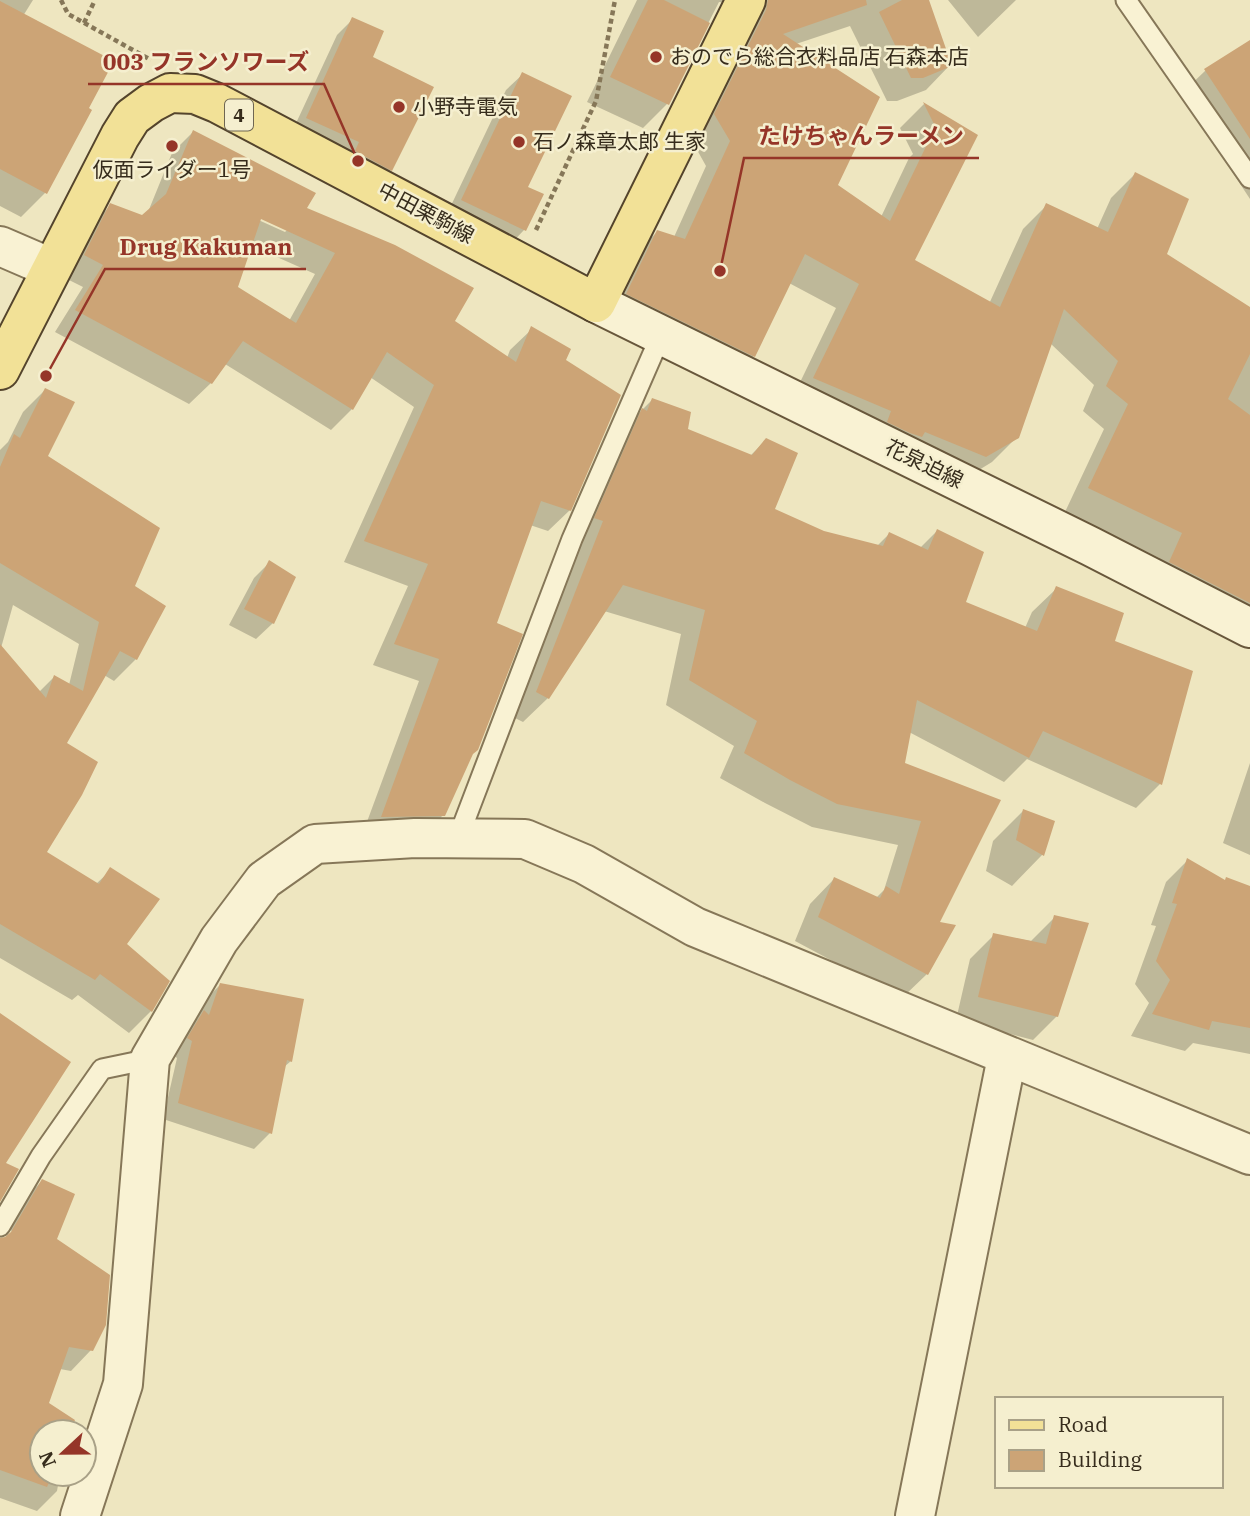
<svg xmlns="http://www.w3.org/2000/svg" width="1250" height="1516" viewBox="0 0 1250 1516" font-family="'IBM Plex Serif','Noto Sans JP',serif">
<style>
.shadow{fill:#0003;fill-rule:evenodd}
.building{fill:#cca476;fill-rule:evenodd}
.lines{fill:none;stroke-linecap:round;stroke-linejoin:round}
.service-casing{stroke:#867758;stroke-width:23}
.minor-casing{stroke:#867758;stroke-width:42}
.secondary-casing{stroke:#68573b;stroke-width:42}
.primary-casing{stroke:#54442c;stroke-width:42}
.path{stroke:#867758;stroke-width:4.5;stroke-dasharray:5 3.5;stroke-linecap:butt}
.service{stroke:#f9f2d3;stroke-width:19}
.minor{stroke:#f9f2d3;stroke-width:38}
.secondary{stroke:#f9f2d3;stroke-width:38}
.primary{stroke:#f2e197;stroke-width:38}
.poi-dot{fill:#953528;stroke:#f5efcf;stroke-width:2.5}
.labels{text-anchor:middle;stroke-width:5;stroke-linejoin:round;paint-order:stroke}
.shield{fill:#f5efcf;stroke:#6f6652;stroke-width:2}
.shield-label{font-size:19px;font-weight:bold;fill:#362c1c}
.poi-label{font-size:21px;fill:#362c1c;stroke:#f5efcf;text-anchor:start}
.street-label{font-size:21px;fill:#362c1c;stroke:#f5efcf}
.leader{fill:none;stroke:#953528;stroke-width:2.5}
.callout-dot{fill:#953528;stroke:#f5efcf;stroke-width:2.5}
.callout-label{font-size:23px;text-anchor:middle;font-weight:bold;fill:#953528;stroke:#f5efcf;stroke-width:5;stroke-linejoin:round;paint-order:stroke}
</style>
<rect width="100%" height="100%" fill="#eee6c0"/>
<!-- shadow -->
<path class="shadow" d="M0,0H33L23,16L45,193L21,217L0,206Z
M637,0H927L950,65L926,90L897,101H887L850,26L796,44L836,185L881,217L909,158L913,154L900,128L924,104L975,136L913,261L989,304L1023,229L1047,205L1097,229L1111,198L1135,174L1165,254L1250,309V634L1146,586L1159,558L1065,512L1104,429L1083,411L1094,385L1050,343L1017,437L992,462L961,481L790,403L836,308L789,283L754,356L729,380L603,318L633,256L657,232L674,237L706,166L691,139L732,4L719,2L667,104L643,128L587,102Z
M948,0H1016L978,37Z
M353,19L370,57L391,170L375,186L291,134L337,35Z
M1250,42V199L1181,94L1205,71Z
M523,74L526,188L542,195L524,230L508,247L446,216L506,90Z
M193,132L304,208L452,322L507,358L510,350L532,329L563,360L570,510L548,531L530,525L494,624L470,756L443,815L422,837L361,838L419,681L373,665L408,586L344,562L414,407L370,377L352,409L331,430L225,364L211,383L189,404L55,332L83,287L63,277L89,227L111,205L142,217L148,212L172,153ZM254,214L288,229L285,232L252,217ZM250,245L315,274L289,321L236,287Z
M45,390L46,457L133,587L136,659L114,681L104,675L65,744L45,853L96,884L111,870L125,945L168,981L151,1011L129,1033L78,995L72,1000L0,958V450L8,442L23,412ZM13,605L79,644L69,685L54,677L39,692L1,648Z
M652,400L686,430L750,456L766,440L773,510L824,532L877,546L889,534L920,548L937,531L964,603L1025,628L1032,612L1057,588L1113,642L1160,784L1136,808L1027,759L1004,782L909,732L903,764L999,801L938,923L927,974L902,998L795,941L810,904L834,879L876,898L884,890L898,845L812,827L765,803L720,778L734,746L666,705L681,634L604,611L548,698L523,722L513,717L580,546L571,543L628,424Z
M270,562L273,623L256,639L229,625L254,578Z
M1250,763V855L1223,843Z
M1023,811L1053,822L1042,855L1012,886L986,871L993,841Z
M1188,860L1224,881L1250,888V1054L1193,1043L1185,1051L1131,1036L1149,1003L1135,984L1156,926L1151,925L1166,882Z
M1055,917L1057,1016L1033,1040L956,1020L970,959L994,935L1031,941Z
M220,985L291,1061L284,1067L270,1133L254,1149L163,1119L177,1058L173,1055L188,1028L198,1018L204,1001Z
M42,1181L55,1240L91,1350L71,1371L60,1369L47,1403L68,1432H42V1474H60L57,1491L37,1511L0,1498V1256L12,1231L6,1228L22,1201Z"/>
<!-- building -->
<path class="building" d="M648,0H664L710,23L669,105L610,77Z
M768,0H866L867,5L783,34L880,97L838,185L890,221L933,132L940,136L923,102L978,135L915,260L1000,307L1046,203L1108,232L1135,172L1189,199L1167,254L1250,307V354L1228,399L1250,415V603L1169,562L1182,533L1088,488L1128,404L1106,386L1118,361L1064,309L1019,438L986,457L925,432L922,437L910,433L887,422L891,411L813,378L859,284L805,254L755,357L626,294L657,230L685,239L730,141L714,114L766,10Z
M902,0H929L952,66L923,78H911L879,12Z
M0,1L114,61L89,108L92,110L47,194L0,169Z
M352,17L384,31L373,57L434,87L392,171L355,151L359,142L306,118Z
M1250,40V139L1204,69Z
M522,72L572,96L528,187L544,194L526,231L461,200Z
M193,130L316,193L307,208L395,245L474,288L455,321L516,362L531,326L571,349L566,360L621,395L571,511L541,501L497,623L523,634L478,750L473,754L445,816L381,817L439,659L394,644L428,564L364,541L434,385L387,352L353,410L243,341L212,384L75,310L103,265L84,255L110,203L142,215L166,194ZM261,219L335,253L296,323L238,287Z
M45,388L75,402L48,456L160,528L135,586L166,606L137,660L120,651L67,743L98,762L82,795L47,852L99,884L110,867L160,899L127,944L170,981L152,1012L100,974L95,980L0,924V644L46,698L54,675L83,691L99,622L0,563V467L14,434L20,438Z
M652,398L691,412L688,429L752,455L766,438L798,453L775,509L824,531L883,546L889,532L928,550L937,529L984,552L966,602L1037,631L1056,586L1124,613L1115,641L1193,671L1162,785L1043,731L1029,758L917,700L905,763L1001,800L940,922L956,925L928,975L818,917L834,877L880,898L886,886L899,894L921,821L837,804L790,780L744,753L757,721L689,680L705,610L623,585L549,699L536,692L603,521L594,518L642,408L647,411Z
M269,560L296,577L274,624L244,609Z
M1023,809L1055,821L1044,856L1016,840Z
M1187,858L1225,880L1226,877L1250,886V1028L1212,1021L1209,1030L1152,1014L1170,980L1156,961L1177,904L1172,903Z
M1054,915L1089,923L1058,1017L978,997L993,933L1046,944Z
M220,983L304,999L292,1062L287,1060L272,1134L178,1103L192,1041L187,1038L204,1010L209,1015Z
M0,1013L71,1062L6,1163L19,1169L0,1202Z
M42,1179L75,1194L57,1239L110,1275L106,1325L93,1351L69,1347L49,1403L75,1420L70,1432H42V1474H53L47,1487L0,1470V1238L5,1237L11,1232Z"/>
<g class="lines">
<!-- service casing -->
<g class="service-casing">
<path id="service" d="M1126,0L1250,178
M458,838L572,539L661,335
M0,1226L41,1156L102,1069L150,1059"/>
</g>
<!-- minor casing -->
<g class="minor-casing">
<path id="minor" d="M0,246L51,268
M80,1516L123,1384L150,1059L219,940L264,880L315,844L415,838L525,839L584,864L695,927L1250,1155
M915,1516L1007,1057"/>
</g>
<!-- secondary casing -->
<g class="secondary-casing">
<path id="secondary" d="M596,303L1090,546L1250,628"/>
</g>
<!-- primary casing -->
<g class="primary-casing">
<path id="primary" d="M0,370L120,136L132,117L151,103L170,93L195,94L217,103L596,303L746,0"/>
</g>
<!-- path -->
<path class="path" d="M61,0L68,14L151,60
M84,23L95,0
M536,230L596,101L615,0"/>
<!-- service -->
<use href="#service" class="service"/>
<!-- minor -->
<use href="#minor" class="minor"/>
<!-- secondary -->
<use href="#secondary" class="secondary"/>
<!-- primary -->
<use href="#primary" class="primary"/>
</g>
<!-- markers -->
<g class="poi-dot">
<circle cx="656" cy="57" r="7"/>
<circle cx="399" cy="107" r="7"/>
<circle cx="519" cy="142" r="7"/>
<circle cx="172" cy="146" r="7"/>
</g>
<g class="labels">
<!-- shield labels -->
<rect class="shield" x="225" y="99.5" width="28" height="31" rx="5"/>
<g class="shield-label">
<text x="239" y="122">4</text>
</g>
<!-- poi labels -->
<g class="poi-label">
<text x="670" y="64">おのでら総合衣料品店 石森本店</text>
<text x="413" y="114">小野寺電気</text>
<text x="533" y="149">石ノ森章太郎 生家</text>
<text x="172" y="177" text-anchor="middle">仮面ライダー1号</text>
</g>
<!-- street labels -->
<g class="street-label">
<text transform="translate(426 213) rotate(28)" y="7">中田栗駒線</text>
<text transform="translate(924 464) rotate(26)" y="7">花泉迫線</text>
</g>
</g>
<!-- callouts -->
<path class="leader" d="M358 161L324 84H88M720 271L744 158H979M46 376L105 269H306"/>
<g class="callout-dot">
<circle cx="358" cy="161" r="7"/>
<circle cx="720" cy="271" r="7"/>
<circle cx="46" cy="376" r="7"/>
</g>
<g class="callout-label">
<text x="206" y="70">003 フランソワーズ</text>
<text x="861" y="144">たけちゃんラーメン</text>
<text x="206" y="255">Drug Kakuman</text>
</g>
<!-- legend -->
<rect x="995" y="1397" width="228" height="91" fill="#f5efcf" stroke="#a9a187" stroke-width="2"/>
<rect x="1009" y="1420" width="35" height="10" fill="#f2e197" stroke="#a9a187" stroke-width="2"/>
<text x="1058" y="1432" font-size="21" fill="#362c1c">Road</text>
<rect x="1009" y="1450" width="35" height="21" fill="#cca476" stroke="#a9a187" stroke-width="2"/>
<text x="1058" y="1467" font-size="21" fill="#362c1c">Building</text>
<!-- north arrow -->
<g transform="translate(63 1453) rotate(248)"><circle r="33" fill="#f5efcf" stroke="#a9a187" stroke-width="2"/>
<path d="M0-5L12 26L0 18L-12 26Z" fill="#953528"/>
<text y="-10" font-size="19" font-weight="bold" text-anchor="middle" fill="#362c1c">N</text>
</g>
</svg>
